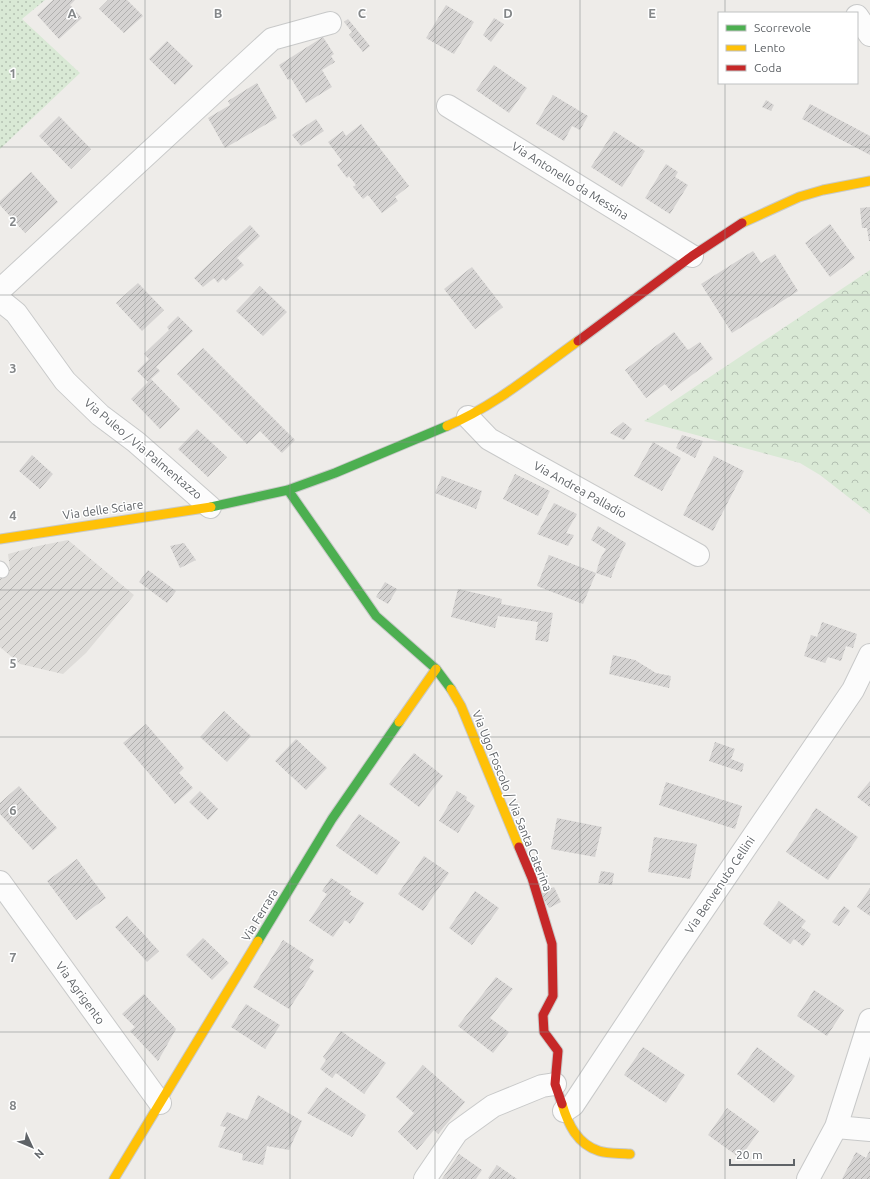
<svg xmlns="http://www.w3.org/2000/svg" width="870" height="1179" viewBox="0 0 870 1179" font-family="Ubuntu,sans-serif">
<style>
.industrial{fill:url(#industrial-furrows)}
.grass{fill:url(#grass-dots)}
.forest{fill:url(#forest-crowns)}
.building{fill:url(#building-hatch)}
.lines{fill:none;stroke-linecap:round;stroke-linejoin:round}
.lane-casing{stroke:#c8c9c9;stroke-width:15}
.street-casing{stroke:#c8c9c9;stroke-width:24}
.fast-casing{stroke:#c8c9c8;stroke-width:11}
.slow-casing{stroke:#c8c9c8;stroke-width:11}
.jam-casing{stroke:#c8c9c8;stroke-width:11}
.lane{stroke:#fcfcfc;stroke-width:13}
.street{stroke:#fcfcfc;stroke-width:22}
.fast{stroke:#4caf50;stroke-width:9}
.slow{stroke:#ffc107;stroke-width:9}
.jam{stroke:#c62828;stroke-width:9}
.grid{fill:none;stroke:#848789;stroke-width:1;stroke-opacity:0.55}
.labels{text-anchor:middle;stroke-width:3;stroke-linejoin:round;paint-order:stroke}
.street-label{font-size:12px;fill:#5f6367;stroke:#fff}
.grid-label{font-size:13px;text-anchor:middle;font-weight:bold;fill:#848789;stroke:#fff;stroke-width:3;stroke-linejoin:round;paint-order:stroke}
</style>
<defs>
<pattern id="industrial-furrows" width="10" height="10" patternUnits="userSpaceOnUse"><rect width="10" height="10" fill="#dedcd9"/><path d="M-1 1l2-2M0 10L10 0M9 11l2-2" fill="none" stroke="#b7b6b4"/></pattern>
<pattern id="grass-dots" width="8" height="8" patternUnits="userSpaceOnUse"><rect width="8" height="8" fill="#d9e9d5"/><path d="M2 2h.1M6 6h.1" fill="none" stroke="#b3c0b1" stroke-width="1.8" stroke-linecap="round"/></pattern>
<pattern id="forest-crowns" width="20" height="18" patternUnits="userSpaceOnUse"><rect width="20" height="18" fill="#d9e9d5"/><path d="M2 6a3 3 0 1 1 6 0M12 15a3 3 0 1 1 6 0" fill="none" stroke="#b3c0b1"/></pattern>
<pattern id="building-hatch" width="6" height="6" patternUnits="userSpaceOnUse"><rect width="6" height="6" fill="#d5d3d2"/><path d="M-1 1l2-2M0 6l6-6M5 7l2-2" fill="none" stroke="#b0afae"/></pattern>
</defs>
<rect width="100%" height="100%" fill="#eeece9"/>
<!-- industrial -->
<path class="industrial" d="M68,540L134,595L86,653L63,674L20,664L0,647V572L10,569L8,554L38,546Z"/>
<!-- grass -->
<path class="grass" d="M0,0H45L22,19L80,73L0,149Z"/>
<!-- forest -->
<path class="forest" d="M870,270V514L820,475L800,463L644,421Z"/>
<!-- building -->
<path class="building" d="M53,0H75L70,5L82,18L59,39L37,15Z
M108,0H127L143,16L124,33L99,9Z
M446,5L474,22L454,54L426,38Z
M494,18L504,24L491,42L483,35Z
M348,19L370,46L363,52L349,35L352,32L344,22Z
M323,37L334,54L331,56L335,62L322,70L332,87L306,103L291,78L288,80L279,65Z
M167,41L193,66L175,85L149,59Z
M494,65L527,88L509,113L476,90Z
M257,83L277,118L225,148L208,118L230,105L228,101Z
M553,95L588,116L580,130L572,126L564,141L536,124Z
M766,100L774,105L771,111L762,107Z
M810,104L870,136V155L802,119Z
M59,116L91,149L71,169L39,136Z
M316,119L324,131L301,146L292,135Z
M361,124L409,186L395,197L398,201L382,213L368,195L363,199L353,187L356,185L349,176L347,178L337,165L342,161L328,142L343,131L346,136Z
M614,131L645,151L622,187L591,167Z
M666,164L678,172L675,177L688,185L670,214L645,198Z
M31,172L58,202L25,233L0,205V201Z
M870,207V241H869L867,228H862L860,208Z
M830,224L855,258L830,277L805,243Z
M250,225L260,236L237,258L244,265L226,281L223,278L218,283L214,278L203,287L194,278Z
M753,251L761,263L775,254L798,291L732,333L701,284Z
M472,267L503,307L475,329L444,289Z
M138,283L164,310L142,331L116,303Z
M260,286L287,312L263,336L236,311Z
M178,316L193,331L156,367L160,371L151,379L180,409L160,429L131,399L148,382L137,371L149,359L144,354L169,330L167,327Z
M674,332L688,350L700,342L713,359L671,391L665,384L646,398L625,370Z
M203,348L295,440L282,453L260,431L247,444L177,374Z
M623,422L632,429L624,440L610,433Z
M197,429L227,457L208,477L178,449Z
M682,435L703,441L695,458L676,448Z
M653,442L681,458L662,491L634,476Z
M32,455L53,474L40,489L19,471Z
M714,456L744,471L713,531L683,515Z
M515,474L550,491L538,516L503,499Z
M442,476L482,491L476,509L435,493Z
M554,503L577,514L566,533L574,535L568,546L537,534Z
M598,526L626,543L616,564L611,578L596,573L600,559L606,549L591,540Z
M184,543L196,560L180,568L170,546Z
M549,555L596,573L583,604L537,586Z
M148,570L176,591L167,603L139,582Z
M385,582L397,589L388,604L376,597Z
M458,589L502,599L501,604L553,613L548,642L535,640L538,622L498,616L495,628L451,617Z
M822,622L857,634L853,648L846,646L841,661L828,657L825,663L804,656L811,635L817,637Z
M613,655L635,660L656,673L671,676L669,688L609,674Z
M224,711L251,736L227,762L200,737Z
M146,724L184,768L179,773L193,788L175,804L123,743Z
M296,739L327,768L306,790L275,761Z
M715,742L735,749L731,759L744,764L742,772L709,761Z
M414,753L443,776L419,807L389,784Z
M870,781V807L857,797Z
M666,782L742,806L735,829L659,805Z
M19,786L57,828L33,850L0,814V803Z
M200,791L218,809L208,820L189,802Z
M457,791L467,797L466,800L475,806L458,833L439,821Z
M816,808L858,837L828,880L786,852Z
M359,814L400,842L377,875L336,846Z
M557,818L602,827L595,857L551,849Z
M654,837L697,844L690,879L648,872Z
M424,856L449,873L423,911L398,894Z
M77,859L106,898L76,920L47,881Z
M601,871L614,873L612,885L598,883Z
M331,878L351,891L349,894L364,903L350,924L345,920L333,937L309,921L327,894L322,891Z
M554,887L561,902L549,908L541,894Z
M870,888V916L857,907Z
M475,891L499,908L472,945L449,928Z
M779,901L806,921L801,927L811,934L803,946L794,939L790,944L763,924Z
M844,906L850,911L839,926L832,922Z
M127,916L159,951L147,962L115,927Z
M203,938L229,963L212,980L186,955Z
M283,940L314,960L309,968L314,971L289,1009L253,987Z
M496,977L513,989L490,1018L509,1032L493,1053L458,1026Z
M814,990L844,1010L827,1036L797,1016Z
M144,994L176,1029L158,1061L130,1031L135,1027L122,1014Z
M246,1004L280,1025L265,1049L231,1027Z
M341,1031L386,1063L364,1094L336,1073L332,1078L320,1069L326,1060L323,1057Z
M643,1047L685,1075L666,1103L624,1075Z
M757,1047L795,1076L774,1103L737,1074Z
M423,1065L465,1102L438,1134L434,1130L417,1150L398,1132L414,1113L396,1097Z
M326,1087L366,1115L352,1137L307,1113Z
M258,1095L302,1121L289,1150L267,1146L263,1165L242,1160L243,1154L218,1147L226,1127L220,1126L227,1112L247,1120Z
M727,1108L759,1131L740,1158L708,1135Z
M870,1150V1179H842L856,1152L866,1158Z
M459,1154L482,1170L476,1179H442Z
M497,1165L517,1179H490L488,1178Z"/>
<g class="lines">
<!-- lane casing -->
<g class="lane-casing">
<path id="lane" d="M0,568L2,571"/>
</g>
<!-- street casing -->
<g class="street-casing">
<path id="street" d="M857,16L870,35
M448,106L692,256
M0,290L272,39L330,23
M0,300L16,313L65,381L100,415L136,442L210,507
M468,417L489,439L698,555
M0,882L160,1103
M564,1111L573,1105L671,957L853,690L870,655
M836,1127L870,1020
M425,1179L457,1132L493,1106L542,1086L555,1084
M808,1179L836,1127L870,1130"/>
</g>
<!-- fast casing -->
<g class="fast-casing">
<path id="fast" d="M288,490L376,616L436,669L451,689
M211,507L288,490L335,473L447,426
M258,941L332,819L399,722"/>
</g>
<!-- slow casing -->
<g class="slow-casing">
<path id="slow" d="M742,223L799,197L823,190L870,181
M447,426C495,406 536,371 578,341
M0,539L211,507
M451,689L461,706L519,847
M399,722L436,669
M562,1104C568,1124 577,1144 599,1151C608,1154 620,1153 630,1154
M114,1179L258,941"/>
</g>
<!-- jam casing -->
<g class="jam-casing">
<path id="jam" d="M578,341L692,256L742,223
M519,847L532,878L552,944L553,996L543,1015L544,1032L558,1051L555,1084L562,1104"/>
</g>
<!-- lane -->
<use href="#lane" class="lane"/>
<!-- street -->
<use href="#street" class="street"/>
<!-- fast -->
<use href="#fast" class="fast"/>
<!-- slow -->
<use href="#slow" class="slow"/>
<!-- jam -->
<use href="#jam" class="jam"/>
</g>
<!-- grid -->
<path class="grid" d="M145,0V1179M290,0V1179M435,0V1179M580,0V1179M725,0V13M725,83V1179M0,147H870M0,295H870M0,442H870M0,590H870M0,737H870M0,884H870M0,1032H870"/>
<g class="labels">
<!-- street labels -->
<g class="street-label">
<text transform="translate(570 181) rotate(32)" y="4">Via Antonello da Messina</text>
<text transform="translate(143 449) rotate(40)" y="4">Via Puleo / Via Palmentazzo</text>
<text transform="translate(580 490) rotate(29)" y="4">Via Andrea Palladio</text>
<text transform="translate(103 510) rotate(-8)" y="4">Via delle Sciare</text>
<text transform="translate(512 801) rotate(68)" y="4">Via Ugo Foscolo / Via Santa Caterina</text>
<text transform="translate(720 885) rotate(-56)" y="4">Via Benvenuto Cellini</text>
<text transform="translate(260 915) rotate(-59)" y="4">Via Ferrara</text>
<text transform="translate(80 993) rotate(54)" y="4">Via Agrigento</text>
</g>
</g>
<g class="grid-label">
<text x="72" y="18">A</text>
<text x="218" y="18">B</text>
<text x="362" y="18">C</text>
<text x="508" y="18">D</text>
<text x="652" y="18">E</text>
<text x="13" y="78">1</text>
<text x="13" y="226">2</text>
<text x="13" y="373">3</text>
<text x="13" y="520">4</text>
<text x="13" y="668">5</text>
<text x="13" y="815">6</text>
<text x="13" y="962">7</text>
<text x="13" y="1110">8</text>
</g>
<!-- legend -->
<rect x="718" y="12" width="140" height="72" fill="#ffffff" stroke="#bfc1c2"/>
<rect x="726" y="25" width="20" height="6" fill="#4caf50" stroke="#bfc1c2"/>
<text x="754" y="32" font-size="12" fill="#5f6367">Scorrevole</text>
<rect x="726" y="45" width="20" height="6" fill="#ffc107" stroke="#bfc1c2"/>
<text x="754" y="52" font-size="12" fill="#5f6367">Lento</text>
<rect x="726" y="65" width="20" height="6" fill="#c62828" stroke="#bfc1c2"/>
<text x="754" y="72" font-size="12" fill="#5f6367">Coda</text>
<!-- north arrow -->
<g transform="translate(32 1147) rotate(134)" stroke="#ffffff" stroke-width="3" paint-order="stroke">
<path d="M0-3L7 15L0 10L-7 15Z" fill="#5f6367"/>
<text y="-6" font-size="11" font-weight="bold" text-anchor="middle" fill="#5f6367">N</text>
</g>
<!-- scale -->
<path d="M730 1159v6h64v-6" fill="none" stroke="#5f6367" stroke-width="2"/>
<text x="736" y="1159" font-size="12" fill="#5f6367" stroke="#ffffff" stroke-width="3" paint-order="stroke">20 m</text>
</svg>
